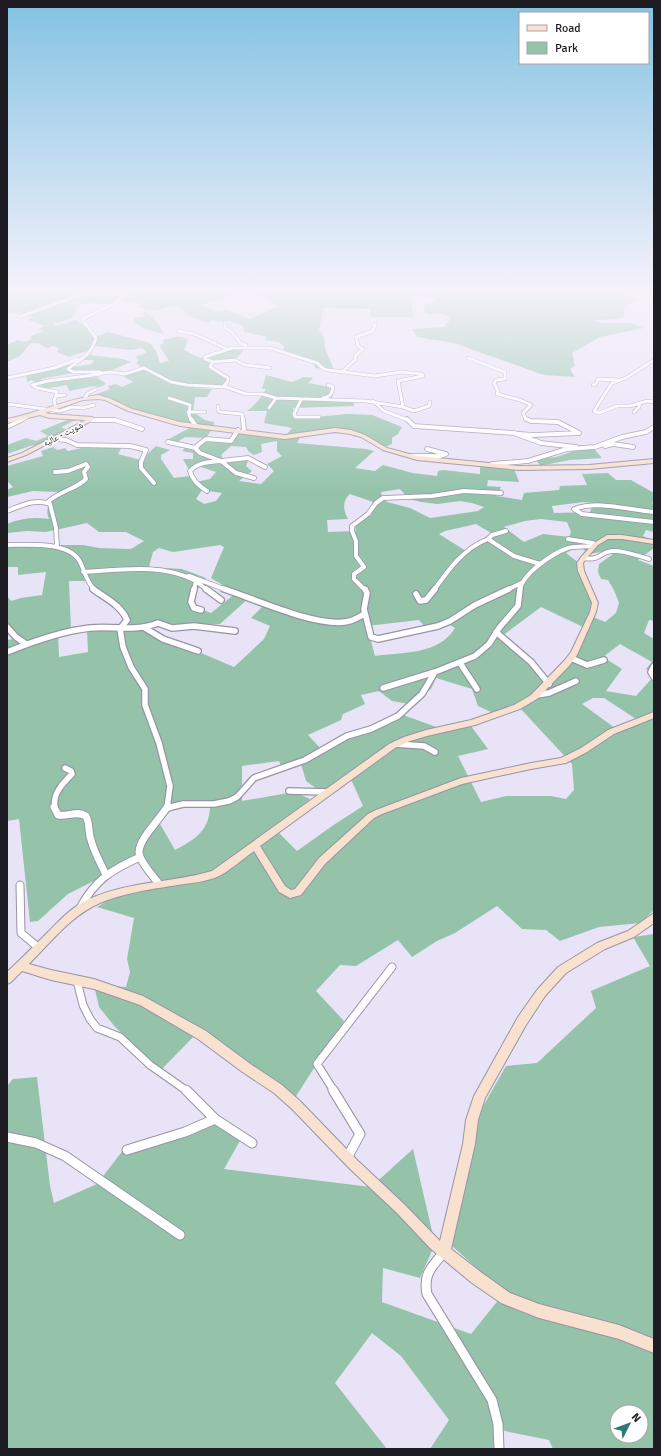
<svg xmlns="http://www.w3.org/2000/svg" width="661" height="1456" viewBox="0 0 661 1456" font-family="Signika,'Noto Naskh Arabic',sans-serif">
<style>
.green{fill:#94c3aa;fill-rule:evenodd}
.lines{fill:none;stroke-linecap:round;stroke-linejoin:round}
.street-far4-casing{stroke:#9893a5;stroke-width:4}
.street-far3-casing{stroke:#9893a5;stroke-width:5.5}
.street-far2-casing{stroke:#9893a5;stroke-width:8}
.street-far1-casing{stroke:#9893a5;stroke-width:9}
.street-casing{stroke:#9893a5;stroke-width:11}
.secondary-casing{stroke:#9893a5;stroke-width:2}
.street-far4{stroke:#fff;stroke-width:3}
.street-far3{stroke:#fff;stroke-width:4}
.street-far2{stroke:#fff;stroke-width:5.5}
.street-far1{stroke:#fff;stroke-width:7}
.street{stroke:#fff;stroke-width:9}
.secondary{fill:#f8e1cf;fill-rule:evenodd}
.labels{text-anchor:middle;stroke-width:3;stroke-linejoin:round;paint-order:stroke}
.far-street-label{font-size:9px;fill:#1e1c23;stroke:#fff}
</style>
<rect width="100%" height="100%" fill="#e9e3f7"/>
<!-- green -->
<path class="green" d="M7,288H496L501,290L504,288H601L617,291L638,299L626,305L623,309L625,316L618,319L595,320L600,323H631L644,328L600,337L572,353L575,366L570,369L575,377L544,375L454,343L417,337L412,329L444,327L450,320L449,317L444,314H426L424,310L425,304L436,301L434,298L411,296L413,317H371L370,309L324,308L319,329L324,337L325,348L334,370L315,368L314,363L281,352L285,347L279,342L264,340L267,337L244,332L243,326L229,321L224,323L212,320L207,323L205,322L188,315L178,306L167,307L157,311L138,307L141,303L121,301L111,304L90,303L82,304L76,307L75,313L73,318L53,324L56,326L76,320L92,330L97,336L108,332L150,343L156,351L160,363L169,361L159,345L164,343L163,340C172,338 180,334 188,340L184,350L200,358L234,346H247L235,360L215,362V364L211,368L230,377L223,386L193,384L194,388L212,389L207,397H195L193,412L205,420L214,422L213,428L206,438L185,437L176,443L167,440L195,425L170,422L124,409L104,399L89,397L110,389L108,386L116,384L122,387L133,382L123,376L144,369L136,363L139,360L135,357L147,352L142,348L131,350L96,346C89,353 78,352 69,357L57,352L59,348L53,346L47,348L38,343H31L20,356L7,362V345L17,340L24,342L32,339L29,337L43,331L38,329L44,326L28,320L33,316L23,317L32,311L20,314L13,312L7,314ZM245,289L279,306L250,319L227,310L216,312L202,304L222,299L233,295L234,291Z
M145,312L154,317L164,334L148,330L134,323V318L146,316L142,313Z
M90,355L123,359L131,362L110,371L78,372L41,379L44,382L70,378L97,377L106,384L100,387L94,386L69,391L67,385L44,389L32,380L27,382L26,375L50,370L68,364L73,367L92,364L94,360H83Z
M266,375L292,382L304,377L313,378L308,383L335,388L332,398L353,401L354,406L293,408L295,419L347,414L372,415L402,427L398,434L392,438V444L382,448L363,436L345,430L301,436L297,443L366,449L374,451L355,468L375,471L383,465L413,473L437,476L438,471L443,470L480,474V464L513,466L519,482L488,480L487,486L501,487L499,491L490,493L497,496L522,500L524,493L559,490L560,486L587,485L582,474L608,473L616,480H631L654,493V502H652L654,506V532L646,530L643,536L653,541L654,548L638,560L654,566V621L649,620L644,633L654,639V673L646,669L652,662L620,644L603,657L622,669L606,691L636,696L654,676V910L640,923L599,927L560,941L546,930L522,929L497,906L455,933L437,941L412,957L398,940L356,966L340,965L316,991L344,1021L293,1101L270,1077L197,1033L161,1070L116,1028L99,1007L94,985L126,987L130,972L127,959L134,918L97,907L124,891L156,883L139,858L68,894L38,921L30,922L19,819L7,821V640L14,639L7,621V596L11,601L21,598L42,595L46,572L18,575V567H7V545H83L99,548L131,549L144,541L126,532H99L87,523L46,532L27,531L7,533V524C21,518 35,517 49,519C44,507 51,501 59,492L33,491L7,497V490L13,487L7,481V466L43,456L41,451L53,447L57,450L65,448L68,451L86,447L123,445L118,454L141,460L156,446L170,450L161,455V459L174,478L190,476L196,482L210,479L216,472L198,466L189,470L183,459H193V453L182,451L188,446L197,448L210,438L232,441L238,430L286,435L292,428L264,423L267,411H247C255,405 261,398 266,389H262ZM277,441V451L282,456L267,464L274,471L261,484L239,481L252,471L246,466L249,459H223L221,455L231,446L246,447L249,452L254,455L262,452L261,444ZM400,489L409,499L421,502L438,504L460,501L472,503L484,507L478,511L430,518L410,508L387,502L382,496L381,492ZM202,490L222,493L216,501L204,504L196,499ZM350,494L373,502L371,508V514L355,525L356,531L328,532L327,520L348,519C343,510 342,501 350,494ZM584,502L594,503L590,512L554,513L552,506ZM541,519L567,522L571,532L569,537L543,534L524,542L504,527L525,521ZM476,524L491,533L466,551L439,534L445,531ZM220,545L224,547L211,578L236,593L211,613L198,608L193,596L206,578L182,569L149,567L153,552L159,548L173,552ZM579,546L589,554L607,551L613,554L599,564L598,572L601,579L608,580L614,590L619,603L616,613L605,622L591,616L593,600L579,563L566,553ZM69,581H88L127,619L124,632L116,629H87L88,652L59,657L58,632L71,630ZM250,597L266,603L251,618L270,626L264,639L234,667L145,629L156,620L175,626L220,624ZM541,607L583,627L582,633L560,675L548,686L519,652L502,636ZM419,620L428,630L447,623L455,628C439,655 402,652 375,656L367,626ZM436,678L472,689L478,706L493,713L519,707L572,764L574,790L566,799L551,796H506L481,802L458,756L488,749L471,726L442,729L403,715L323,751L308,735L341,720L343,714L365,704L361,695L379,691L392,701L409,704L431,689ZM593,698H604L636,719L615,728L582,704ZM279,761L282,768L301,764L306,781L323,793L349,775L363,806L335,824L297,851L277,831L310,799L294,792L242,801V766ZM210,805C210,830 196,839 175,850L159,822L175,807Z
M70,419L76,420L61,427L71,432L37,447L33,445L7,454V445L26,438L36,441L48,436L40,431Z
M580,449L595,450L602,458L570,460L544,465H540L535,459L556,457Z
M654,934V1449H553L549,1440L495,1429L498,1449H430L449,1420L401,1356L372,1333L335,1383L387,1449H7V1086L13,1079L37,1077L50,1186L54,1203L97,1184L124,1149L159,1141L219,1115L241,1139L224,1169L371,1187L413,1149L435,1244L420,1278L383,1268L382,1302L471,1334L504,1293L450,1244L478,1115L506,1066L537,1063L596,1008L591,991L650,966L633,937ZM617,1412H641V1436H617Z"/>
<g class="lines">
<!-- street-far4 casing -->
<g class="street-far4-casing">
<path id="street-far4" d="M19,317L83,294L106,295L122,290
M225,323V328L231,331L241,344L246,345
M178,331L194,334L227,349
M468,358L505,372V379L496,380L494,383L498,391L497,394L520,400L531,405L523,413L526,419L529,420
M654,360L626,378L612,383L594,411L599,413L617,406H630L647,401L654,402
M213,362L235,360L245,365L270,368
M342,372L355,360L356,355L363,349L358,346L356,337L373,331L375,324
M101,373L112,372L125,374L144,368L171,382L187,385L226,387L246,394H262L276,398L366,401L403,407L414,411L429,406L430,402
M7,378L54,368L78,359
M593,385L596,384L598,379L618,380
M223,387L228,381V378L210,367L213,362L205,359V357L232,348H270L317,363L324,369L328,370L375,376L401,372L422,374L423,376L398,381L403,407
M56,396L65,395
M85,398L87,394L96,389
M169,398L190,405L189,416L192,420
M323,398C330,397 332,394 333,387L328,385
M301,400L294,414L295,417H319
M373,401L384,411L408,420
M7,404L60,411L72,407L82,408L94,405
M218,406V410L220,412L242,414L243,420
M56,408L54,401L57,392L37,388L32,385L48,381L101,374L100,372H73L68,369C80,360 92,354 96,338L82,319L116,303L120,299L122,288
M269,408L276,398
M188,412H205
M634,412L639,407L640,403
M21,420L27,417
M92,420H115"/>
</g>
<!-- street-far3 casing -->
<g class="street-far3-casing">
<path id="street-far3" d="M191,419L196,426
M243,419L244,431
M407,419L414,426L514,433L541,443L576,447
M92,420H115L142,429
M7,427L23,419
M238,430L231,441L206,439L198,445L196,449L200,453L221,461L248,458L265,467
M519,434L534,435L579,433L558,422L531,421L526,419
M55,439L66,440L77,445L130,446L146,450L141,462V468L154,483
M168,442L196,448
M605,446L613,444L633,447
M411,456H440L446,454L427,449
M492,464L528,461L567,449L595,447L622,437L646,432L654,427
M207,491C199,486 192,480 190,471C198,462 210,462 221,461L236,473L254,478
M48,502C59,491 75,490 86,479L84,472L88,467L86,464L68,471L55,472
M7,511C21,506 35,498 50,504L56,528L57,547
M654,512C629,510 598,500 574,509L582,514L654,522
M506,531L492,535L488,539L514,556L540,564
M568,539L593,543
M7,545C26,545 66,541 79,560C85,570 85,581 95,590
M583,558C602,561 599,552 612,551C624,550 638,556 649,559
M83,572C120,570 162,563 196,581L194,590
M189,576L227,590
M196,581L207,590
M365,590L354,579V574L364,567L356,556V541L352,531V526L368,514L376,503L383,498L432,496L464,491L501,493
M434,590C449,569 464,548 488,539
M507,590L521,583
M520,590C522,574 553,553 568,548C576,546 585,547 593,546"/>
</g>
<!-- street-far2 casing -->
<g class="street-far2-casing">
<path id="street-far2" d="M93,589C105,598 121,605 127,620L120,629
M194,589L191,602L194,608L201,610
M206,589L221,600
M224,589C255,599 313,626 345,622C352,621 358,618 364,614
M365,589L367,593L364,609L371,637L378,639L438,626L450,621L475,605L509,589
M416,594L420,601L426,600L435,589
M7,627L16,637L26,644
M145,628L163,639L198,651
M120,629L123,647L131,667L145,689V705L159,743L170,786L167,808
M496,632L531,662L549,684
M7,652C34,641 62,631 90,628C114,626 135,632 158,623L172,628L194,626L235,631
M571,658L587,665L604,660
M460,663L477,689
M654,666L651,672L654,677
M383,688L435,672L475,656L489,644L499,628L518,606L520,589
M537,695L549,693L576,681
M395,744L424,746L435,752
M289,791L328,792
M55,808C52,794 63,783 72,774L71,771L65,768
M167,808L183,804H214L229,801L237,797L254,778L305,760L347,736L371,729L398,716L422,694L435,672"/>
</g>
<!-- street-far1 casing -->
<g class="street-far1-casing">
<path id="street-far1" d="M54,807L58,815C68,817 77,810 86,816C90,823 88,832 91,840C94,852 101,864 106,875
M167,808L169,807
M159,884C154,877 139,861 139,852C139,839 160,819 167,807
M20,885L21,933L39,948
M80,908C95,880 111,870 140,857
M77,981L83,1005L90,1019L97,1028L120,1037L150,1065L187,1091
M334,1091L317,1064L392,967"/>
</g>
<!-- street casing -->
<g class="street-casing">
<path id="street" d="M333,1090L360,1134L347,1158
M215,1119L252,1143
M7,1137L36,1143L65,1156L180,1235
M127,1150L185,1132L215,1119L186,1090
M444,1252C432,1267 423,1273 427,1294L492,1400L498,1424L499,1449"/>
</g>
<!-- secondary casing -->
<g class="secondary-casing">
<path id="secondary" d="M98,395L109,398L132,409L180,422L285,435L335,428L351,430L365,435L387,448L417,456L519,466L589,465L654,459V463L589,469L519,470L417,460L383,450L361,437L350,434L335,432L285,439L180,426L128,411L105,400L98,399L83,400L45,413L50,414L92,417L95,419L26,455L7,462V458L22,453L86,420L49,418L40,415L7,423V419C38,413 67,399 98,395Z
M607,535H622L654,540V544L622,539H608L598,545L586,559L583,563L584,571L598,603L596,612L577,655L570,665L537,699L520,709L475,725L427,736L410,741L395,748L260,846L285,886L291,890L295,889L319,858L368,814L376,810L461,778L531,763L561,758L581,748L608,730L654,712V718L614,734L587,752L566,763L531,769L462,784L382,814L374,818L325,864L301,895L290,898L279,892L254,851C244,858 227,873 217,877C204,882 191,883 178,885C152,889 115,894 92,907C69,919 48,945 29,964L51,970L94,979L143,996L206,1031L249,1063L282,1085L300,1101L358,1161L404,1204L440,1241L463,1144L466,1120L474,1096L518,1017L537,990L558,967L597,943L628,931L654,913V923L634,937L605,949L566,973L545,996L526,1025L485,1098L478,1120L475,1144L451,1249L482,1273L510,1293L539,1304L619,1325L654,1339V1353L619,1339L539,1318L501,1303L472,1283L431,1249L396,1212L350,1169L292,1109L274,1093L241,1071L198,1039L140,1005L94,989L51,980L22,971L11,982L7,984V972C21,959 35,945 49,931C60,920 72,907 87,900C127,881 171,883 212,871L389,744L404,737L426,730L471,720L514,705L531,695L564,661L571,652L590,612L592,603L578,571L577,563L581,557L594,543Z"/>
</g>
<!-- street-far4 -->
<use href="#street-far4" class="street-far4"/>
<!-- street-far3 -->
<use href="#street-far3" class="street-far3"/>
<!-- street-far2 -->
<use href="#street-far2" class="street-far2"/>
<!-- street-far1 -->
<use href="#street-far1" class="street-far1"/>
<!-- street -->
<use href="#street" class="street"/>
<!-- secondary -->
<use href="#secondary" class="secondary"/>
</g>
<!-- sky -->
<linearGradient id="sky" x2="0" y2="1"><stop stop-color="#83c2e3"/><stop offset="0.59" stop-color="#f5f2fb"/><stop offset="1" stop-color="#f5f2fb" stop-opacity="0"/></linearGradient>
<rect width="661" height="492" fill="url(#sky)"/>
<g class="labels">
<!-- far-street labels -->
<g class="far-street-label">
<text transform="translate(63 434) rotate(-27)" y="3">شويت - عاليه</text>
</g>
</g>
<!-- border -->
<rect width="661" height="1456" fill="none" stroke="#1e1c23" stroke-width="16"/>
<!-- legend -->
<rect x="519" y="12" width="130" height="52" fill="#ffffff" stroke="#a5a4a7"/>
<rect x="527" y="25" width="20" height="6" fill="#f8e1cf" stroke="#a5a4a7"/>
<text x="555" y="32" font-size="12" fill="#1e1c23">Road</text>
<rect x="527" y="42" width="20" height="12" fill="#94c3aa" stroke="#a5a4a7"/>
<text x="555" y="52" font-size="12" fill="#1e1c23">Park</text>
<!-- north arrow -->
<g transform="translate(629 1424) rotate(48)"><circle r="19" fill="#ffffff" stroke="#a5a4a7"/>
<path d="M0-3L7 15L0 10L-7 15Z" fill="#2d7778"/>
<text y="-6" font-size="11" font-weight="bold" text-anchor="middle" fill="#1e1c23">N</text>
</g>
</svg>
